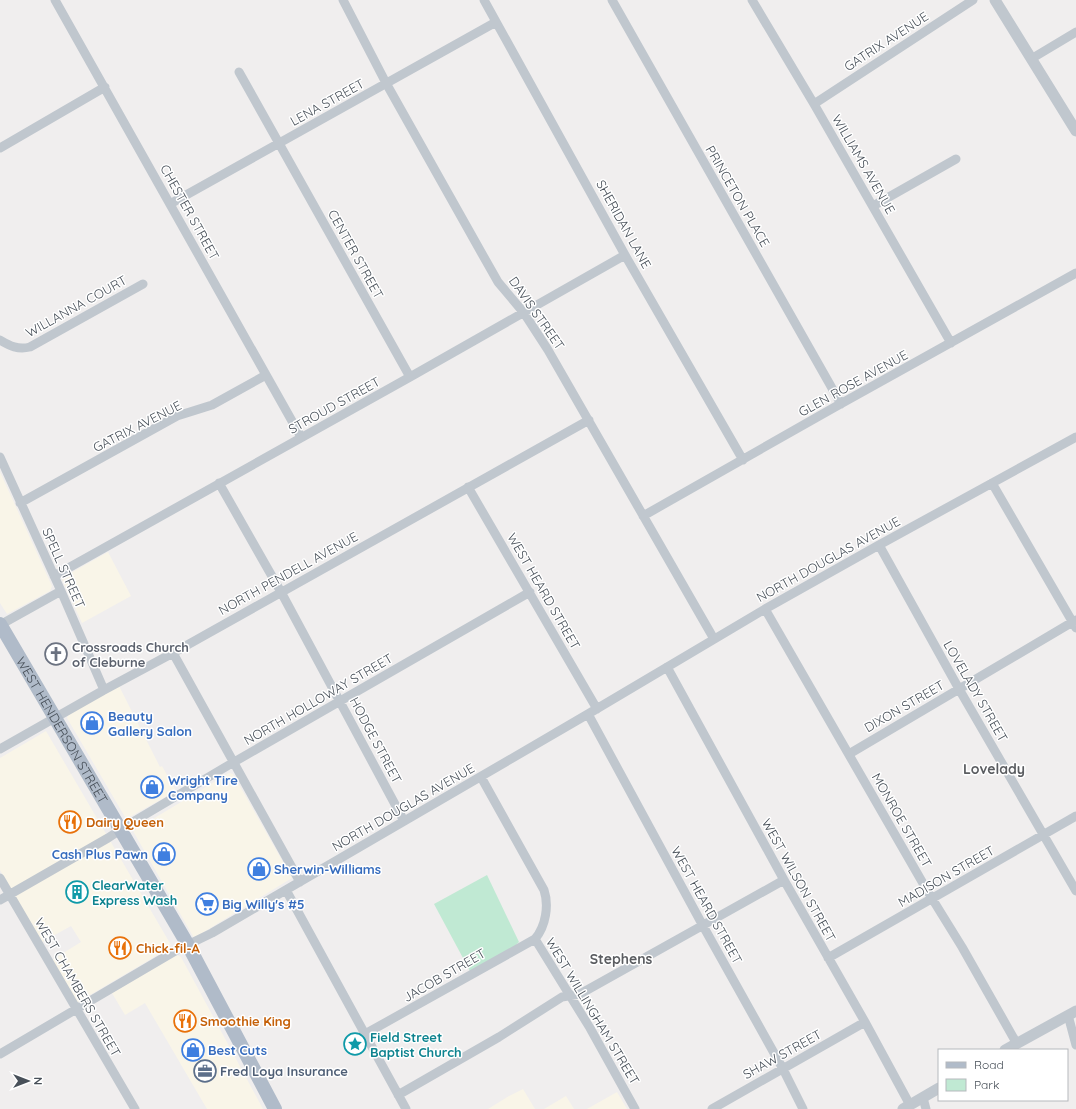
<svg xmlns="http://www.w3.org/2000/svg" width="1076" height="1109" viewBox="0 0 1076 1109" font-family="Quicksand,sans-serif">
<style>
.commercial{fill:#f9f5e8}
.green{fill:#c0e9d3}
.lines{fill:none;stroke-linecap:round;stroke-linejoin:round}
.minor{stroke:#c0c7ce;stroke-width:9}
.tertiary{stroke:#c0c7ce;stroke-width:11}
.primary{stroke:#b0bbc9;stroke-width:14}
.labels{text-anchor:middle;stroke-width:3;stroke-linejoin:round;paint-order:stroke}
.street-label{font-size:13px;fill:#485059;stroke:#fff}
.worship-label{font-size:13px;font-weight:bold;fill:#5b616d;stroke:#fff;text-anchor:start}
.shop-label{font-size:13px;font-weight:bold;fill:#366cbe;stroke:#fff;text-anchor:start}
.food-label{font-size:13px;font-weight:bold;fill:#c56008;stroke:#fff;text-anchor:start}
.culture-label{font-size:13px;font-weight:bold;fill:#0d838f;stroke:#fff;text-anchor:start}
.service-label{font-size:13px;font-weight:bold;fill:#4e5e75;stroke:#fff;text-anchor:start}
.neighbourhood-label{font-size:14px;font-weight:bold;fill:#5b5d61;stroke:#fff}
</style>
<rect width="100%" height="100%" fill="#f0eeee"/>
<!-- commercial -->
<path class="commercial" d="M0,472L52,586L50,591L7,614L0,603Z
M108,552L131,596L82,623L63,582L62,578Z
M119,686L160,767L162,766L176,791L128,818L125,817L67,718L68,715Z
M46,731L171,945L151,959L78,1002L76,1001L52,960L81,942L71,926L42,942L0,870V758Z
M229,773L233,774L292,878L194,938L133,831Z
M177,955L181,957L263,1109H207L145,1003L125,1015L112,993Z
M523,1089L535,1109H488L509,1096Z
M617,1092L627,1109H587Z
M566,1096L574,1109H544Z"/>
<!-- green -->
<path class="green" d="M487,875L519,942L515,946L470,971L434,904Z"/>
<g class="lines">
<!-- minor -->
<path class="minor" d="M55,0L301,437
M343,0L386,83L481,252L498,282L524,313L548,350L714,639
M484,0L625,255L743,460
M612,0L841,404
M752,0L814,104L951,343
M1031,59L1076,32
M239,72L410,377
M814,104L973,0
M0,148L105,87
M170,204L496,22
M873,206L956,159
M0,340C10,346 18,350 30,347L143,284
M0,457L61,591L104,690
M219,483L281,592L404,821
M992,483L1076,628
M468,487L597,709
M20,503L177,416L212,405L266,375
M643,516L835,407L1076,273
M879,545L959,689L1076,891
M54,576L410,377L625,255
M765,609L928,892L962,947L1017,1044
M0,625L61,591
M173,653L300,882
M667,667L784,880L865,1022L910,1105
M588,714L702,924L783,1069L803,1109
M0,749L104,690L173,653L589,420
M849,754L1076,620
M481,777L544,890C549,905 546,926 535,939L590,1028L635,1109
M0,878L135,1109
M286,890L406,1109
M0,900L108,838L131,823L234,762L530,592
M828,958L1076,816
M1068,1015L1076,1045
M365,1034L535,939
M0,1054L175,951L212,933L588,714L765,609L879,545L1076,437
M398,1095L499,1037L562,997L580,994L784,880
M923,1098L926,1109
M712,1109L865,1022"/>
<!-- tertiary -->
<path class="tertiary" d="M995,0L1076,131
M1005,1050L1076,1011
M903,1109L939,1088"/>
<!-- primary -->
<path class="primary" id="s1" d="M0,624L188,945L275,1109"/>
</g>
<!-- icons -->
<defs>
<g id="church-ring" transform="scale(1.15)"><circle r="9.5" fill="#fff" stroke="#6b7280" stroke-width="1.5"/><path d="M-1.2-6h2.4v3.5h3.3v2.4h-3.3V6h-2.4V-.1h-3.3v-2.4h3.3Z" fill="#6b7280"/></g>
<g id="shop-ring" transform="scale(1.15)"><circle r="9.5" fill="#fff" stroke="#3f7fe0" stroke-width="1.5"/><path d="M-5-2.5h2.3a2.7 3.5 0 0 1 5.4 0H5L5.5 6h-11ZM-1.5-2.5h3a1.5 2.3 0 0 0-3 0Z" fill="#3f7fe0"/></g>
<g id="restaurant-ring" transform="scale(1.15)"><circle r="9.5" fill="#fff" stroke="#e8710a" stroke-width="1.5"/><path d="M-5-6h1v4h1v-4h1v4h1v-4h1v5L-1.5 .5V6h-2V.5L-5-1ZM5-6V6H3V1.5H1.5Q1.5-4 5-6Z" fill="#e8710a"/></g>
<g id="building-ring" transform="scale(1.15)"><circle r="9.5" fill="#fff" stroke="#0f9aa8" stroke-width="1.5"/><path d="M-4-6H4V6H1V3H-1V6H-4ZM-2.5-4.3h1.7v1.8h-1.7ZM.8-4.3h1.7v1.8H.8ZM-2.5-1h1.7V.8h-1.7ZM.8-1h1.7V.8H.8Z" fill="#0f9aa8"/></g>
<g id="supermarket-ring" transform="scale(1.15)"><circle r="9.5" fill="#fff" stroke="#3f7fe0" stroke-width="1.5"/><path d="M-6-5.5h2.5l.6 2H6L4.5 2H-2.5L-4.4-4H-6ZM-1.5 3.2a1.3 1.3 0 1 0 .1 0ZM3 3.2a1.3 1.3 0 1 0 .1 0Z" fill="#3f7fe0"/></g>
<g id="sight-ring" transform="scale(1.15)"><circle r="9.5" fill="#fff" stroke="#0f9aa8" stroke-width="1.5"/><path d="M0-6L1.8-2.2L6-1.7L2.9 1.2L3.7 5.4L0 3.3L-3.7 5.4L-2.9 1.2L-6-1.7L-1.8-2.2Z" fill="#0f9aa8"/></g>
<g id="office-ring" transform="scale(1.15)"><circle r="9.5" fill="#fff" stroke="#5c6f8a" stroke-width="1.5"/><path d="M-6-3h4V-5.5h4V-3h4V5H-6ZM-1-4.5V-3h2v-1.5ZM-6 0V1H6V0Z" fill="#5c6f8a"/></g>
</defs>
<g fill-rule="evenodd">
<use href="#church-ring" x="56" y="654"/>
<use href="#shop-ring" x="92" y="723"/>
<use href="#shop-ring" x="152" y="787"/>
<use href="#restaurant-ring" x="70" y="822"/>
<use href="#shop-ring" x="164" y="854"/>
<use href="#shop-ring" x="259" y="869"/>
<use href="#building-ring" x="77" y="892"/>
<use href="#supermarket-ring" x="207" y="904"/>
<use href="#restaurant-ring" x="120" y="948"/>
<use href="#restaurant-ring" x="185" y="1021"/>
<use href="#sight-ring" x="355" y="1044"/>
<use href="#shop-ring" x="193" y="1050"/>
<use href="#office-ring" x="205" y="1071"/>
</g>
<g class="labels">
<!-- street labels -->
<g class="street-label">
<text transform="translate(886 41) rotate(-33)" y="5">GATRIX AVENUE</text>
<text transform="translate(327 102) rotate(-29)" y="5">LENA STREET</text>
<text transform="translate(864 164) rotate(60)" y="5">WILLIAMS AVENUE</text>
<text transform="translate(738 196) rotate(60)" y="5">PRINCETON PLACE</text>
<text transform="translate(190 212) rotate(61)" y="5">CHESTER STREET</text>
<text transform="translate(624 224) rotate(61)" y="5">SHERIDAN LANE</text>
<text transform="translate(356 254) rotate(61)" y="5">CENTER STREET</text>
<text transform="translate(76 306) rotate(-29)" y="5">WILLANNA COURT</text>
<text transform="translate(537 313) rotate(55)" y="5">DAVIS STREET</text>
<text transform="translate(853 383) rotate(-29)" y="5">GLEN ROSE AVENUE</text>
<text transform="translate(334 405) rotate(-29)" y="5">STROUD STREET</text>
<text transform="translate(137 426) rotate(-27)" y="5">GATRIX AVENUE</text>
<text transform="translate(828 559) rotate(-29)" y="5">NORTH DOUGLAS AVENUE</text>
<text transform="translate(64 568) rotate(66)" y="5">SPELL STREET</text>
<text transform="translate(288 573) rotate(-29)" y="5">NORTH PENDELL AVENUE</text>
<text transform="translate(544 591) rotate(60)" y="5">WEST HEARD STREET</text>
<text transform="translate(976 691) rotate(60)" y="5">LOVELADY STREET</text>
<text transform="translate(318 699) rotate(-30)" y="5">NORTH HOLLOWAY STREET</text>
<text transform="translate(904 706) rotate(-30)" y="5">DIXON STREET</text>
<text dy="5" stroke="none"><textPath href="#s1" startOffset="123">WEST HENDERSON STREET</textPath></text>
<text transform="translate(376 740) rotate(62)" y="5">HODGE STREET</text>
<text transform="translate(403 807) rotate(-30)" y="5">NORTH DOUGLAS AVENUE</text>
<text transform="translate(902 820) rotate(60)" y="5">MONROE STREET</text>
<text transform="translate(946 876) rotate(-30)" y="5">MADISON STREET</text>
<text transform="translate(799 880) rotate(61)" y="5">WEST WILSON STREET</text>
<text transform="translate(707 905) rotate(61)" y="5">WEST HEARD STREET</text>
<text transform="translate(444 975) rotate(-30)" y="5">JACOB STREET</text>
<text transform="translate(78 987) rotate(60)" y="5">WEST CHAMBERS STREET</text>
<text transform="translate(593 1011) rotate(59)" y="5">WEST WILLINGHAM STREET</text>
<text transform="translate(782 1054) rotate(-29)" y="5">SHAW STREET</text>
</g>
<!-- worship labels -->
<g class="worship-label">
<text x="72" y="652">Crossroads Church<tspan x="72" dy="15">of Cleburne</tspan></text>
</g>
<!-- shop labels -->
<g class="shop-label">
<text x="108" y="721">Beauty<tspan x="108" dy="15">Gallery Salon</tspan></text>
<text x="168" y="785">Wright Tire<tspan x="168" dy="15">Company</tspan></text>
<text x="148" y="859" text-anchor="end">Cash Plus Pawn</text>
<text x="274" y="874">Sherwin-Williams</text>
<text x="222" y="909">Big Willy's #5</text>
<text x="208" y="1055">Best Cuts</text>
</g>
<!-- food labels -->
<g class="food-label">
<text x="86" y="827">Dairy Queen</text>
<text x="136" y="953">Chick-fil-A</text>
<text x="200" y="1026">Smoothie King</text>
</g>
<!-- culture labels -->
<g class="culture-label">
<text x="92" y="890">ClearWater<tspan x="92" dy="15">Express Wash</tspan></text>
<text x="370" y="1042">Field Street<tspan x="370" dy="15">Baptist Church</tspan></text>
</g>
<!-- service labels -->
<g class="service-label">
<text x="220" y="1076">Fred Loya Insurance</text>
</g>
<!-- neighbourhood labels -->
<g class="neighbourhood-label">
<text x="994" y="774">Lovelady</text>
<text x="621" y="964">Stephens</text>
</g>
</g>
<!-- legend -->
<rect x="938" y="1049" width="130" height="52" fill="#ffffff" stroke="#b6b9bd"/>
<rect x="946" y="1062" width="20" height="6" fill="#b0bbc9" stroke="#b6b9bd"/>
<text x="974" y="1069" font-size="12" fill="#485059">Road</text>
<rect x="946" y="1079" width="20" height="12" fill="#c0e9d3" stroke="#b6b9bd"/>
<text x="974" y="1089" font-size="12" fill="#485059">Park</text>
<!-- north arrow -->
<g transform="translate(28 1081) rotate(90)" stroke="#ffffff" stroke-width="3" paint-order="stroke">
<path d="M0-3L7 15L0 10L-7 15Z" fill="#485059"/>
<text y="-6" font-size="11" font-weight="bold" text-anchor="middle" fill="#485059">N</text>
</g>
</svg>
